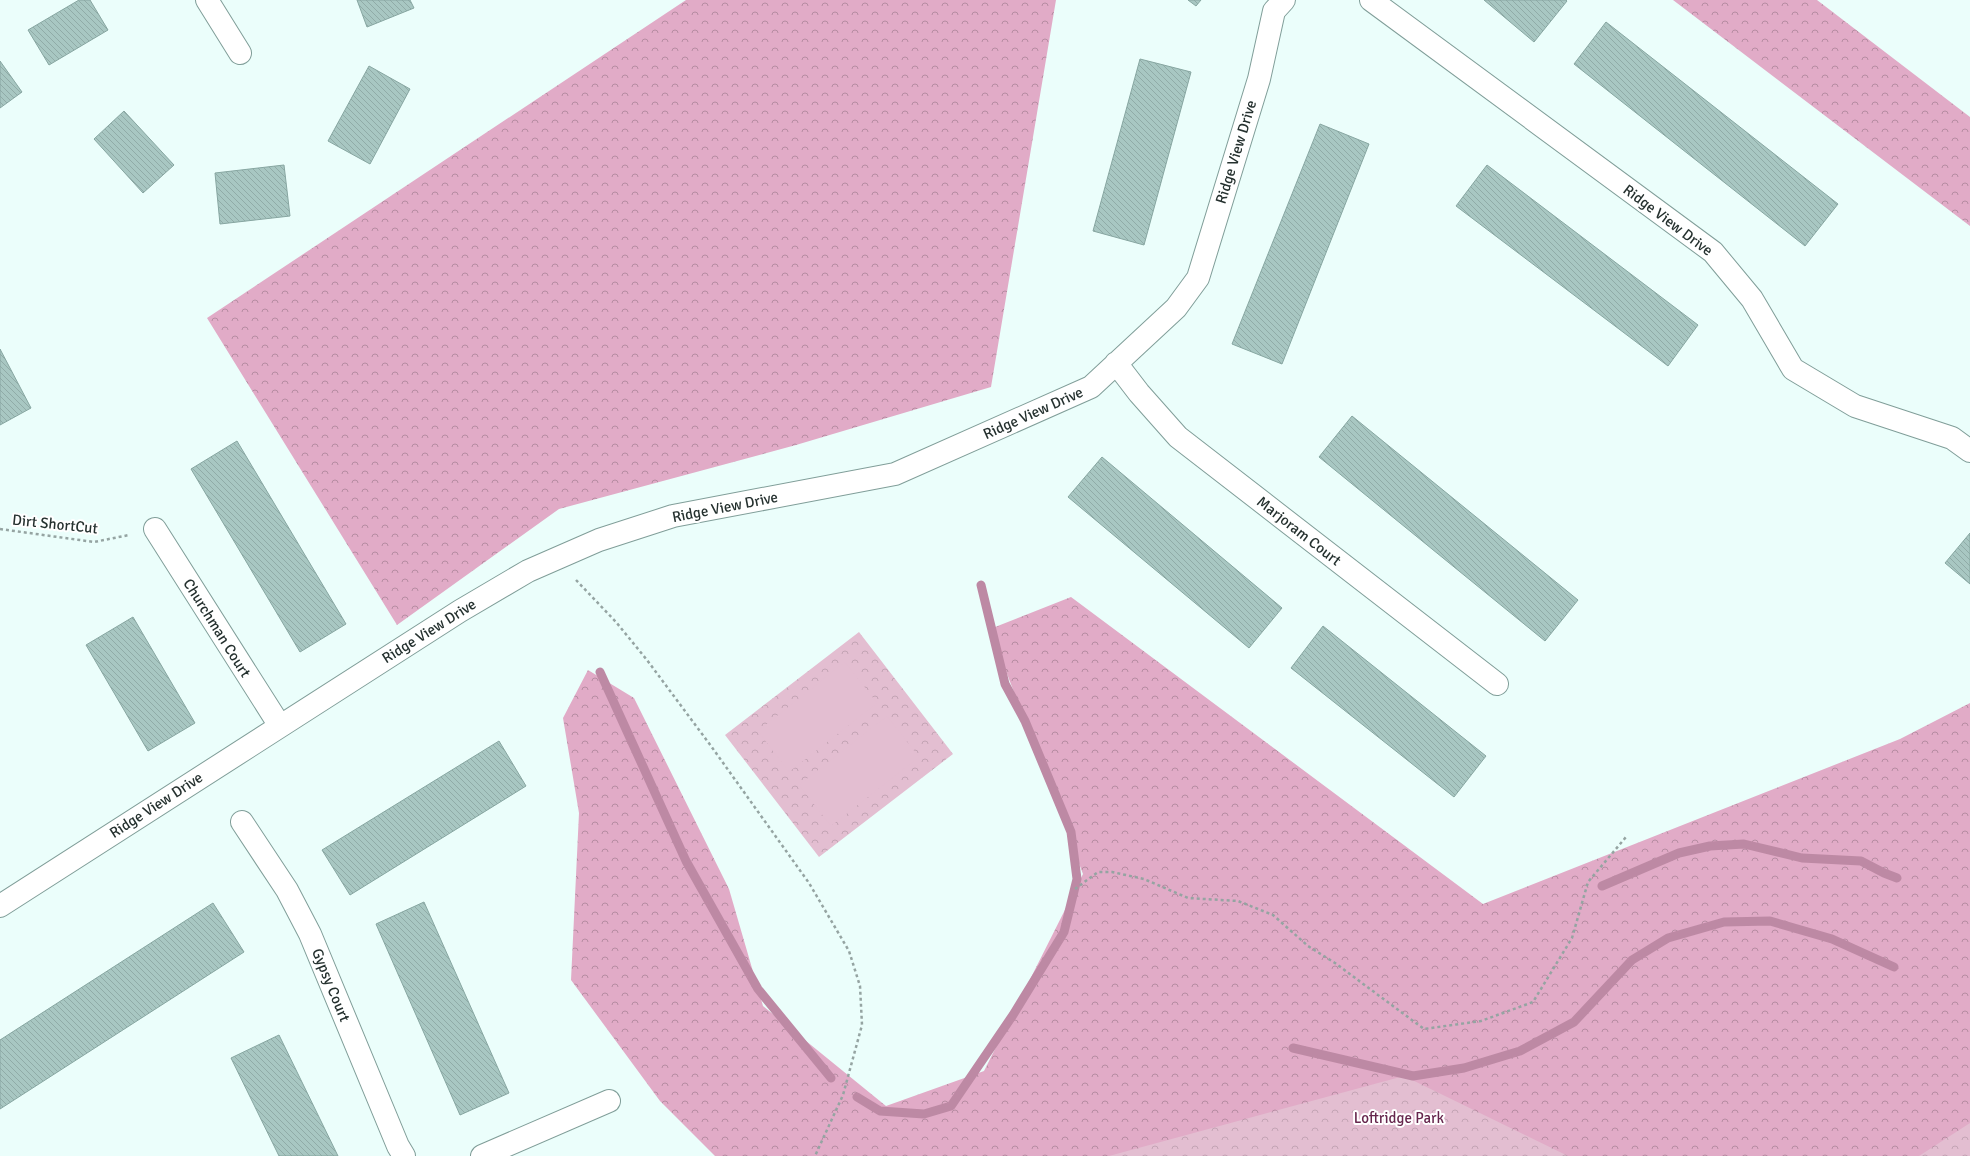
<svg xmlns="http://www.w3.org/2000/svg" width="1970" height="1156" viewBox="0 0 1970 1156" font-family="Signika,sans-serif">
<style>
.forest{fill:url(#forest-crowns)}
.park{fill:url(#park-crowns)}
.pitch{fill:#e3bed1}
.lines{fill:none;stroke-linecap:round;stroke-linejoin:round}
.stream{stroke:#bd89a4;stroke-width:9}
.building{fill:url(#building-back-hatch);stroke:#87a6a1}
.minor-casing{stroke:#809e99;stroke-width:24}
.path{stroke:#95a4a2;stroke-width:2.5;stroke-dasharray:3 3;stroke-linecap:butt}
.minor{stroke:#fff;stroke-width:22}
.labels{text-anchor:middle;stroke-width:4;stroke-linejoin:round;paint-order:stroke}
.street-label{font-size:15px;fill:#25312f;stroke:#fff}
.park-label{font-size:15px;fill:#66264d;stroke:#fff}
</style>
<defs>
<pattern id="forest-crowns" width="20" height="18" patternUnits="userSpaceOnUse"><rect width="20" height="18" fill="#e1abc7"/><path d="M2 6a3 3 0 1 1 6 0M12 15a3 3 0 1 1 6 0" fill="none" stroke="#b68ca2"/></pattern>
<pattern id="park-crowns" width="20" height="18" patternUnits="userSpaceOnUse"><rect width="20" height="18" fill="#e3bed1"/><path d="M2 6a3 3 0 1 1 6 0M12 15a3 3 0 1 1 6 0" fill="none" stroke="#c3a4b4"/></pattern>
<pattern id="building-back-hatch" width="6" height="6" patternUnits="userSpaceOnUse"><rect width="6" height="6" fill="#a8c7c2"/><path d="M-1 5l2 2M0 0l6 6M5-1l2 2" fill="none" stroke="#90aba7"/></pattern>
</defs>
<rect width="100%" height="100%" fill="#ebfefb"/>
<!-- forest -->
<path class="forest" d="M686,0H1056L991,387L796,445L559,509L397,625L207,318Z
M1673,0H1817L1970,117V226Z
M1071,597L1483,904L1900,739L1970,703V1156H715L660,1101L571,980L579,813L563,718L588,670L634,698L729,889L763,1006L886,1106L984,1071L1083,874L990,629Z"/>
<!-- park -->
<path class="park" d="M859,632L953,754L819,857L725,735Z
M1404,1076L1568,1156H1109Z
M1970,1123V1156H1919Z"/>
<!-- pitch -->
<path class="pitch" d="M845,662L877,703L789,772L758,731Z
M887,716L919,757L831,826L799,785Z"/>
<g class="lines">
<!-- stream -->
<path class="stream" d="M600,672L686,861L758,989L831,1078
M1602,886L1679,853L1710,846L1744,844L1802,858L1861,861L1884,873L1897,878
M1293,1048L1413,1076L1464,1068L1520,1051L1574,1022L1632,960L1668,938L1724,922L1770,921L1832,939L1894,967
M857,1097L880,1111L924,1114L951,1106L1013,1015L1064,932L1077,879L1071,832L1025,721L1005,684L981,585"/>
</g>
<!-- building -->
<path class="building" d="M79,0H90L108,30L49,65L28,30Z
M357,0H410L414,8L367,27Z
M1188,0H1201L1196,6Z
M1484,0H1566L1567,1L1534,42Z
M1606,22L1838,204L1805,246L1574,64Z
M1140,59L1191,72L1144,245L1093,231Z
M0,61L22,92L0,108Z
M369,66L410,89L370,164L328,141Z
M124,111L174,165L143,193L94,139Z
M1320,124L1369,144L1282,364L1232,344Z
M284,165L290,216L220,224L215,173Z
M1487,165L1698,325L1668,366L1456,206Z
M0,349L31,408L0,425Z
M1352,416L1578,600L1545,641L1319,457Z
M237,441L346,624L300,652L191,469Z
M1102,457L1282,608L1249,648L1068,497Z
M1970,533V584L1945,563Z
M133,617L195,723L148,751L86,645Z
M1323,626L1486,756L1454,797L1291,668Z
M499,741L526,786L350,895L322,850Z
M424,902L509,1093L460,1115L376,924Z
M213,903L244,952L0,1109V1040Z
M279,1035L338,1156H279L231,1058Z"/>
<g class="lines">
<!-- minor casing -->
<g class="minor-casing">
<path id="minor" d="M207,0L240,53
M1371,0L1713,252L1752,299L1793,369L1855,406L1952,438L1970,451
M1116,363L1139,393L1178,437L1497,684
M155,529L280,726
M242,822L287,890L310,934L398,1146L404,1156
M0,906L460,611L528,571L599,540L673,516L895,474L1091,387L1176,308L1198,278L1259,79L1274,11L1284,0
M482,1156L609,1101"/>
</g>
<!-- path -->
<path class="path" d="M0,529L94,542L129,535
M576,580L616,622L647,660L711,746L809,883L849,951L860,986L862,1025L843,1095L815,1156
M1075,889L1098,872H1112L1144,879L1188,898L1238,901L1273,915L1308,946L1335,963L1424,1029L1481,1021L1533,1002L1572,938L1588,882L1626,837"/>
<!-- minor -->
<use href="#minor" class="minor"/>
</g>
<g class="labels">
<!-- street labels -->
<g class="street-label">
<text transform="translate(1236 152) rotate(-73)" y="5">Ridge View Drive</text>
<text transform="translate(1668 220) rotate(37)" y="5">Ridge View Drive</text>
<text transform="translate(1033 413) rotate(-24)" y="5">Ridge View Drive</text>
<text transform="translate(725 507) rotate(-11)" y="5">Ridge View Drive</text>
<text transform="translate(55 524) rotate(6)" y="5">Dirt ShortCut</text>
<text transform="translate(1299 531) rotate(38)" y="5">Marjoram Court</text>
<text transform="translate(217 628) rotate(58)" y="5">Churchman Court</text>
<text transform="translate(429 631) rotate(-32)" y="5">Ridge View Drive</text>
<text transform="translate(156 805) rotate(-33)" y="5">Ridge View Drive</text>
<text transform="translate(331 985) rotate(68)" y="5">Gypsy Court</text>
</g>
<!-- park labels -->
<g class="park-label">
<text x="1399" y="1123">Loftridge Park</text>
</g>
</g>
</svg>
